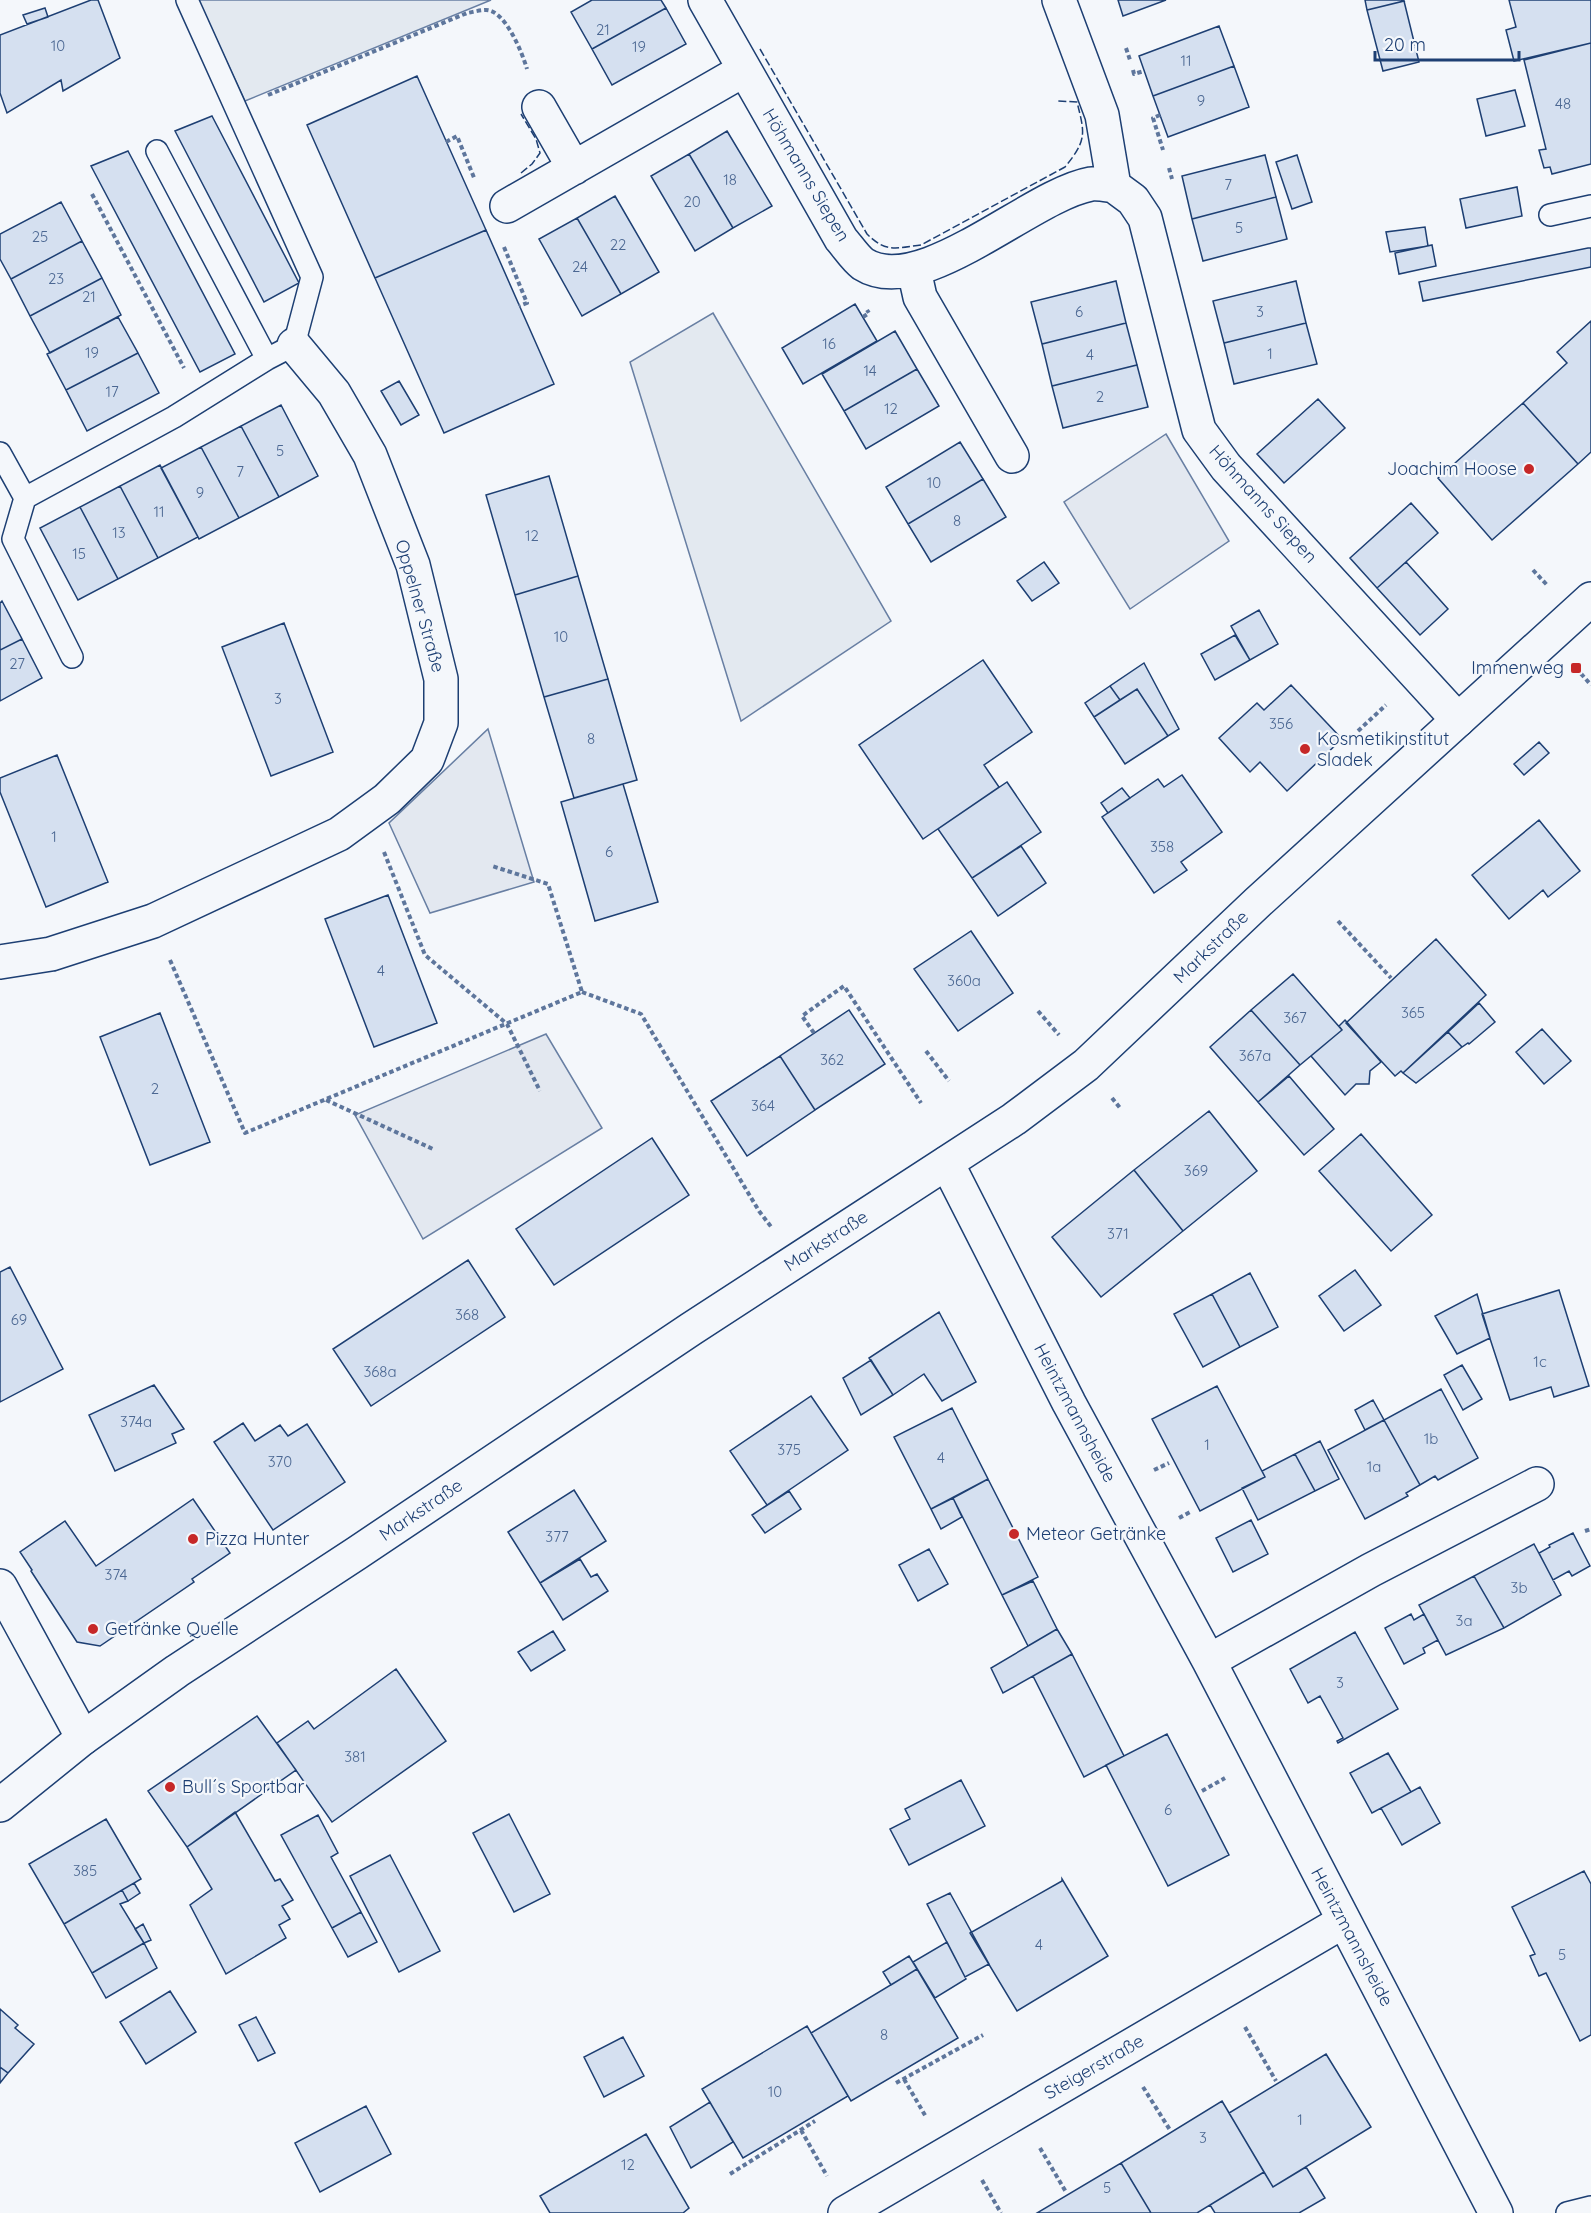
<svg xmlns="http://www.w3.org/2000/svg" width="1591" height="2213" viewBox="0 0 1591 2213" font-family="Quicksand,sans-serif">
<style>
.green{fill:#e3e9f0;stroke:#687fa3;stroke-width:1.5}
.parking{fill:#e3e8f0;stroke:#687fa3;stroke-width:1.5}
.building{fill:#d5e0f0;stroke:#1d3f73;stroke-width:1.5}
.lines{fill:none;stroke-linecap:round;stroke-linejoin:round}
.lane-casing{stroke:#1d3f73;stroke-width:24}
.street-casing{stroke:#1d3f73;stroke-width:36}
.secondary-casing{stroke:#1d3f73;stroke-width:36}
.path{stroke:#5e769c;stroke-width:4;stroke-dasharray:4.5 3;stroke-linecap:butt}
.lane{stroke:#f4f7fb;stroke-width:21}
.street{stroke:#f4f7fb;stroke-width:33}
.secondary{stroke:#f4f7fb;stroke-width:33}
.fence{stroke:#1d3f73;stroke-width:1.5;stroke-dasharray:8 3;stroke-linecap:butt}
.poi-dot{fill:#c62828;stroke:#f4f7fb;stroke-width:2}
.labels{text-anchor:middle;stroke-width:4.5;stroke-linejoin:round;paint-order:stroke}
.number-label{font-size:15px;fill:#4b6792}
.street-label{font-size:18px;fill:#1d3f73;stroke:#f4f7fb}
.poi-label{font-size:18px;fill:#1d3f73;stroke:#f4f7fb;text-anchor:start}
</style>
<rect width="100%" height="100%" fill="#f4f7fb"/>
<!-- green -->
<path class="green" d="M198,0H491L245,101Z
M713,313L891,621L741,721L630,362Z"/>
<!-- parking -->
<path class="parking" d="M1166,434L1229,541L1130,609L1064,502Z
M488,729L534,882L430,913L389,823Z
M546,1034L602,1128L423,1239L355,1115Z"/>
<!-- building -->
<path class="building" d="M91,0H98L120,58L63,91L61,80L7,113L0,93V35Z
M592,0H661L666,8L592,49L571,12Z
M1118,0H1166L1123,16Z
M1365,0H1403L1404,1L1367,10Z
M1509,0H1591V43L1514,61L1506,30L1516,27Z
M1404,1L1419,62L1383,71L1367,10Z
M45,8L48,17L27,24L23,15Z
M666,8L686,44L612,85L592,49Z
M1219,26L1234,66L1153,96L1139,56Z
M1591,43V164L1552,174L1550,167L1544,168L1539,150L1546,149L1524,60Z
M1234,66L1249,107L1168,137L1153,96Z
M417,76L486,230L375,278L307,125Z
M1515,90L1525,126L1486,136L1477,99Z
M212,116L299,283L264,302L175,131Z
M727,131L772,206L733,228L689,154Z
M128,151L235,354L200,372L91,166Z
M689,154L733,228L695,251L651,176Z
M1265,155L1276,197L1192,219L1182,176Z
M1297,155L1312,202L1292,209L1276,162Z
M1517,187L1522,216L1466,228L1460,199Z
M615,196L659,272L621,294L577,218Z
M1276,197L1287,239L1203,261L1192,219Z
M61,202L82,241L11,279L0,259V234Z
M577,218L621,294L582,316L539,239Z
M1425,227L1428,246L1390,252L1386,232Z
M486,230L554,384L444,433L375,278Z
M82,241L102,278L30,316L11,279Z
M1432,245L1436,266L1399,274L1395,253Z
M1588,248H1591V267L1423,301L1419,282Z
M102,278L121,315L50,353L30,316Z
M1116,281L1126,323L1042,344L1031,302Z
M1296,281L1306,323L1224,343L1213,301Z
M855,304L877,341L803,384L782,348Z
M118,317L138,353L66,390L47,354Z
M1591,321V452L1578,464L1523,403L1567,363L1557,352Z
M1126,323L1137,365L1052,386L1042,344Z
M1306,323L1317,364L1234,384L1224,343Z
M895,331L917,369L844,411L822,374Z
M138,353L159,393L87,431L66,390Z
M1137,365L1148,407L1063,428L1052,386Z
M917,369L939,406L866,449L844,411Z
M399,381L419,415L401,425L381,391Z
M1318,399L1345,428L1284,483L1257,454Z
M1523,403L1578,464L1492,540L1438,478Z
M281,405L318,476L279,497L241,426Z
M241,426L279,497L239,518L201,447Z
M960,442L983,479L908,524L886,487Z
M201,447L239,518L199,539L161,468Z
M160,465L198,537L158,558L120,486Z
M549,476L578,576L515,595L486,495Z
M983,479L1006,517L931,562L908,524Z
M120,486L158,558L118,579L80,507Z
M1411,503L1438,533L1377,588L1350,558Z
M80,507L118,579L78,600L40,528Z
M1044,562L1059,583L1032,601L1017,581Z
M1406,562L1448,609L1420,635L1377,588Z
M578,576L608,679L544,697L515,595Z
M2,601L22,639L0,650V603Z
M1259,610L1278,644L1250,660L1231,626Z
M284,623L333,752L271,776L222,647Z
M1235,635L1250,660L1215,680L1201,654Z
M22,639L42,678L0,701V650Z
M983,660L1032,732L984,765L999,787L923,839L859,745Z
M1144,663L1179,729L1168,736L1137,689L1120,700L1110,686Z
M608,679L637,780L574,798L544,697Z
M1291,685L1342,739L1287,791L1260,762L1250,772L1219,738L1257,703L1264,710Z
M1110,686L1120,700L1094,717L1085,703Z
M1137,689L1168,736L1125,764L1094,717Z
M1539,742L1549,753L1524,775L1514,764Z
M57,755L108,882L46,907L0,792V778Z
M1182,775L1222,832L1181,862L1187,870L1154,893L1102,817L1158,779L1164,787Z
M1007,782L1041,832L972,878L938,829Z
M623,784L658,902L595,921L561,802Z
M1122,788L1130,798L1108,813L1101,803Z
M1539,820L1580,871L1548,897L1543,890L1509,919L1472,875Z
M1021,846L1046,883L998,916L972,878Z
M388,895L437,1023L374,1047L325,919Z
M971,931L1013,993L958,1031L914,969Z
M1436,939L1486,995L1403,1073L1401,1071L1395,1076L1346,1023Z
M1293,974L1342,1030L1300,1065L1251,1010Z
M1479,1003L1495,1022L1469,1044L1468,1043L1462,1047L1448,1032Z
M849,1010L885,1064L815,1110L780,1056Z
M1251,1010L1300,1065L1258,1102L1210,1047Z
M160,1013L210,1142L150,1165L100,1037Z
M1345,1020L1381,1062L1370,1071L1369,1084H1356L1345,1095L1311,1056L1342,1030L1339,1026Z
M1542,1029L1571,1061L1544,1084L1516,1052Z
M1448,1032L1462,1047L1416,1083L1403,1073Z
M780,1056L815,1110L747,1156L711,1101Z
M1289,1076L1334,1129L1304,1155L1258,1102Z
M1209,1111L1257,1171L1183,1231L1134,1170Z
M1361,1134L1432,1215L1391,1251L1319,1171Z
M652,1138L689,1195L554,1285L516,1229Z
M1134,1170L1183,1231L1101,1297L1052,1237Z
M468,1260L505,1317L371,1406L333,1349Z
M10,1267L63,1369L0,1402V1272Z
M1355,1270L1381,1305L1344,1331L1319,1296Z
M1250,1273L1278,1327L1240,1347L1212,1294Z
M1559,1290L1589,1386L1554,1397L1551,1387L1510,1400L1482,1314Z
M1212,1294L1240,1347L1203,1367L1174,1314Z
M1477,1294L1490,1338L1457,1354L1435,1316Z
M939,1312L976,1382L942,1401L924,1374L893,1395L869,1358Z
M871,1360L893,1395L861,1415L843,1378Z
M1462,1365L1482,1399L1463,1410L1444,1375Z
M154,1385L184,1429L172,1434L176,1443L115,1471L89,1415Z
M1217,1386L1265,1477L1200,1511L1152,1419Z
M1441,1389L1478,1458L1438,1480L1435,1476L1420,1485L1384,1420Z
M811,1396L848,1450L767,1505L730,1451Z
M1373,1400L1384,1420L1365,1430L1355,1410Z
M952,1408L988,1479L931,1509L894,1437Z
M1384,1420L1420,1485L1406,1493L1408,1496L1365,1519L1328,1450Z
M243,1423L255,1441L280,1425L288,1436L307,1424L345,1482L273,1530L214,1442Z
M1320,1441L1339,1479L1315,1491L1295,1454Z
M1295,1454L1315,1491L1258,1520L1242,1488L1265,1477L1262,1471Z
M988,1479L1038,1577L1002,1595L953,1498Z
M574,1490L606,1541L540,1583L508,1532Z
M789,1491L801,1509L765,1533L752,1515Z
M953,1498L962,1517L941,1529L931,1509Z
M193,1499L230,1553L192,1579L194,1582L100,1646L77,1642L31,1571L32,1570L20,1552L65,1521L96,1566Z
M1251,1520L1268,1554L1233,1572L1216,1538Z
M1573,1533L1590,1566L1572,1576L1569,1571L1553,1580L1539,1553L1550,1547L1549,1545Z
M1534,1544L1561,1595L1504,1628L1474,1576Z
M929,1549L948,1584L918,1601L899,1565Z
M580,1559L591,1577L597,1574L608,1591L563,1620L540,1583Z
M1474,1576L1504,1628L1446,1655L1419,1605Z
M1033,1581L1057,1629L1028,1646L1002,1595Z
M1411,1614L1414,1620L1424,1614L1438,1640L1423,1648L1425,1653L1404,1664L1385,1628Z
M1057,1629L1072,1654L1003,1693L991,1668Z
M553,1631L565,1650L531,1671L518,1652Z
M1355,1632L1398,1709L1338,1743L1337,1741L1343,1738L1320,1696L1308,1703L1290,1669Z
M1072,1654L1124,1756L1084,1777L1033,1676Z
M396,1669L446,1741L332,1822L277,1743L308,1721L314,1729Z
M257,1716L296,1770L187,1847L148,1791Z
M1167,1734L1229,1855L1168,1886L1106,1765Z
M1388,1753L1411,1792L1372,1813L1350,1773Z
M961,1780L985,1826L909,1865L890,1829L910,1819L905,1809Z
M1420,1787L1440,1823L1402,1845L1381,1808Z
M235,1812L275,1881L280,1879L293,1900L282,1906L290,1919L279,1925L286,1938L226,1974L190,1905L212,1889L187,1847Z
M509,1814L550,1894L514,1912L473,1833Z
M318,1815L338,1853L331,1857L361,1912L332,1928L281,1835Z
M106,1819L141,1879L64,1924L29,1864Z
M390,1855L440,1951L399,1972L350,1876Z
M1584,1871L1591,1884V2035L1580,2041L1546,1973L1539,1976L1530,1956L1535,1954L1512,1907Z
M1062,1879L1108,1956L1017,2011L970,1933L1062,1881Z
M134,1883L140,1893L128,1901L122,1890Z
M122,1890L128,1901L120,1904L144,1943L92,1973L64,1924Z
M950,1893L989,1964L965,1977L927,1904Z
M361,1912L377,1942L348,1957L332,1928Z
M143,1924L151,1940L144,1943L135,1929Z
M947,1942L966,1979L935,1998L913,1962Z
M144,1943L157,1968L106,1998L92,1973Z
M909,1956L917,1969L891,1985L883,1972Z
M917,1969L958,2038L851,2101L811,2033Z
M170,1991L196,2032L146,2064L120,2022Z
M0,2009L18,2025L15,2028L34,2044L8,2073L0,2067Z
M256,2017L275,2053L258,2061L239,2025Z
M807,2026L848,2096L743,2158L702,2089Z
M623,2037L644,2076L604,2097L584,2057Z
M1326,2054L1371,2127L1273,2187L1229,2113Z
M0,2067L8,2073L0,2083Z
M1222,2101L1264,2172L1197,2213H1151L1121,2163Z
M710,2102L733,2142L691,2168L670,2127Z
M366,2106L391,2154L320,2192L295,2143Z
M646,2134L689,2208L683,2213H550L540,2196Z
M1121,2163L1151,2213H1037Z
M1306,2167L1325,2198L1299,2213H1215L1210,2205L1264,2172L1273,2187Z"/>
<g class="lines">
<!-- lane casing -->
<g class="lane-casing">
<path id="lane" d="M157,151L267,359
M1550,215L1591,206
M0,453L25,498L174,417L267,359L294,345L312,277L187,0
M25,498L13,539L72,657
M1567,2213L1591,2207"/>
</g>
<!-- street casing -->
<g class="street-casing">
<path id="street" d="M705,0L841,239C848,247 855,258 863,264C921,301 1030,195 1091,184C1098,183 1107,185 1114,186
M1059,0L1102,115L1114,186L1133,200L1145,218L1199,430L1226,467L1458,720
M539,107L574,168
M507,206L744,70
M914,270L920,297L1012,456
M0,962L51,954L153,921L339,834L387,799L427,760L441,723V679L413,565L370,455L334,393L294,345
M947,1163L1069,1403L1209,1661L1496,2213
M0,1586L83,1738
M1209,1661L1371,1570L1537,1484
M845,2213L1344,1921"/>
</g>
<!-- secondary casing -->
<g class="secondary-casing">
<path id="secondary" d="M0,1805L83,1738L177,1671L357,1553L691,1329L1014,1119L1086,1065L1258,902L1591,599"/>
</g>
<!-- path -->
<path class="path" d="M1126,48L1130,60
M1133,70L1134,74L1144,71
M268,95L467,13C473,12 480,10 486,10C505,10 522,52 527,69
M1160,115L1153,118L1163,150
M446,142L457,136L475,180
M1169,168L1172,179
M92,194L184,368
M504,247L527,303L519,306
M863,317L869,313L867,310
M1533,570L1547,585
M1576,668L1591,685
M1358,731L1386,705
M384,852L425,955L507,1024L540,1091
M1338,921L1391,978
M170,960L245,1133L582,992L548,884L492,866
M582,992L641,1014L759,1211L772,1228
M1038,1011L1059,1035
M814,1033L802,1016L844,986L921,1103
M926,1051L949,1081
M1112,1098L1120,1108
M326,1100L433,1149
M1154,1470L1169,1463
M1179,1518L1192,1511
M1585,1531L1591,1529
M1202,1791L1225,1778
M1245,2027L1276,2081
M904,2079L926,2117
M896,2083L983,2035
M1143,2087L1170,2130
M801,2130L827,2176
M1040,2148L1066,2192
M730,2174L815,2121
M982,2180L1001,2213"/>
<!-- lane -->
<use href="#lane" class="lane"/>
<!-- street -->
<use href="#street" class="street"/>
<!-- secondary -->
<use href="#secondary" class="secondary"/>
<!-- fence -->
<path class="fence" d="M760,49L867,234C886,253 896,248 921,245L1065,167C1087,140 1085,134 1077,102L1057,101
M521,173L532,164L540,153L536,139L521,114"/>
</g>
<!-- markers -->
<g class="poi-dot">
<circle cx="1529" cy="469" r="6"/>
<rect x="1570" y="662" width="12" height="12" rx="3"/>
<circle cx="1305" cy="749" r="6"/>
<circle cx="1014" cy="1534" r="6"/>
<circle cx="193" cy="1539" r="6"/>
<circle cx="93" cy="1629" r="6"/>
<circle cx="170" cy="1787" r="6"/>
</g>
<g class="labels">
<!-- number labels -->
<g class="number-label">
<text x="603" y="35">21</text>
<text x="58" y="51">10</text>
<text x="639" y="52">19</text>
<text x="1186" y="66">11</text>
<text x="1201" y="106">9</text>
<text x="1563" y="109">48</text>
<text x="730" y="185">18</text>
<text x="1228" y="190">7</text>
<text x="692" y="207">20</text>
<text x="1239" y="233">5</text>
<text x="40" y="242">25</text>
<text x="618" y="250">22</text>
<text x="580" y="272">24</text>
<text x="56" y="284">23</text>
<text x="89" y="302">21</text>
<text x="1079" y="317">6</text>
<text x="1260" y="317">3</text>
<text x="829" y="349">16</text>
<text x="92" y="358">19</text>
<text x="1270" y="359">1</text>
<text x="1090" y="360">4</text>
<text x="870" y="376">14</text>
<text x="112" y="397">17</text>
<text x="1100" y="402">2</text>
<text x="891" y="414">12</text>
<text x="280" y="456">5</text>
<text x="240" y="477">7</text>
<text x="934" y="488">10</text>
<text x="200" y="498">9</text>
<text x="159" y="517">11</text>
<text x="957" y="526">8</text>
<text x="119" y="538">13</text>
<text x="532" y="541">12</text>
<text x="79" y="559">15</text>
<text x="561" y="642">10</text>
<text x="17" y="669">27</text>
<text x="278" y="704">3</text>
<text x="1281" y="729">356</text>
<text x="591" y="744">8</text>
<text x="54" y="842">1</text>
<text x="1162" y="852">358</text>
<text x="609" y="857">6</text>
<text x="381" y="976">4</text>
<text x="964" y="986">360a</text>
<text x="1413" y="1018">365</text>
<text x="1295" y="1023">367</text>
<text x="1255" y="1061">367a</text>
<text x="832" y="1065">362</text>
<text x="155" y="1094">2</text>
<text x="763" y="1111">364</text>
<text x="1196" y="1176">369</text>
<text x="1118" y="1239">371</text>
<text x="467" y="1320">368</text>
<text x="19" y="1325">69</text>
<text x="1540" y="1367">1c</text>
<text x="380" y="1377">368a</text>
<text x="136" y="1427">374a</text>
<text x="1431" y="1444">1b</text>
<text x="1207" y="1450">1</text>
<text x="789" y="1455">375</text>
<text x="941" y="1463">4</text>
<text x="280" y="1467">370</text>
<text x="1374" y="1472">1a</text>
<text x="557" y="1542">377</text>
<text x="116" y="1580">374</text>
<text x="1519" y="1593">3b</text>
<text x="1464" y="1626">3a</text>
<text x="1340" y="1688">3</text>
<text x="355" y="1762">381</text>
<text x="1168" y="1815">6</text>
<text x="85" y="1876">385</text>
<text x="1039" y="1950">4</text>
<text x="1562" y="1960">5</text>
<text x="884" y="2040">8</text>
<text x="775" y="2097">10</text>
<text x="1300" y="2125">1</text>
<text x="1203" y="2143">3</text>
<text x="628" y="2170">12</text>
<text x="1107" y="2193">5</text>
</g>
<!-- street labels -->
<g class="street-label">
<text transform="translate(806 175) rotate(59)" y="6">Höhmanns Siepen</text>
<text transform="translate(1263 504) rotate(48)" y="6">Höhmanns Siepen</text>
<text transform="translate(420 606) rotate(74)" y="6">Oppelner Straße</text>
<text transform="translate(1211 947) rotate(-44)" y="6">Markstraße</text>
<text transform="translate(826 1241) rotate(-33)" y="6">Markstraße</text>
<text transform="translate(1075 1413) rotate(62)" y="6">Heintzmannsheide</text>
<text transform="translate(421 1510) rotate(-34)" y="6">Markstraße</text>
<text transform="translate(1352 1937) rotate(62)" y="6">Heintzmannsheide</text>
<text transform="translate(1094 2067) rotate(-30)" y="6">Steigerstraße</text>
</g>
<!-- poi labels -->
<g class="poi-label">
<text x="1517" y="475" text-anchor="end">Joachim Hoose</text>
<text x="1564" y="674" text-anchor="end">Immenweg</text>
<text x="1317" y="745">Kosmetikinstitut<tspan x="1317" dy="21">Sladek</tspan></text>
<text x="1026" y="1540">Meteor Getränke</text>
<text x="205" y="1545">Pizza Hunter</text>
<text x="105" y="1635">Getränke Quelle</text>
<text x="182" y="1793">Bull´s Sportbar</text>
</g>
</g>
<!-- scale -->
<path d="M1375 51v9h144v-9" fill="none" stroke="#1d3f73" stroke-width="3"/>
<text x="1384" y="51" font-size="18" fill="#1d3f73" stroke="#f4f7fb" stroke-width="4.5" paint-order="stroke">20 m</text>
</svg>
